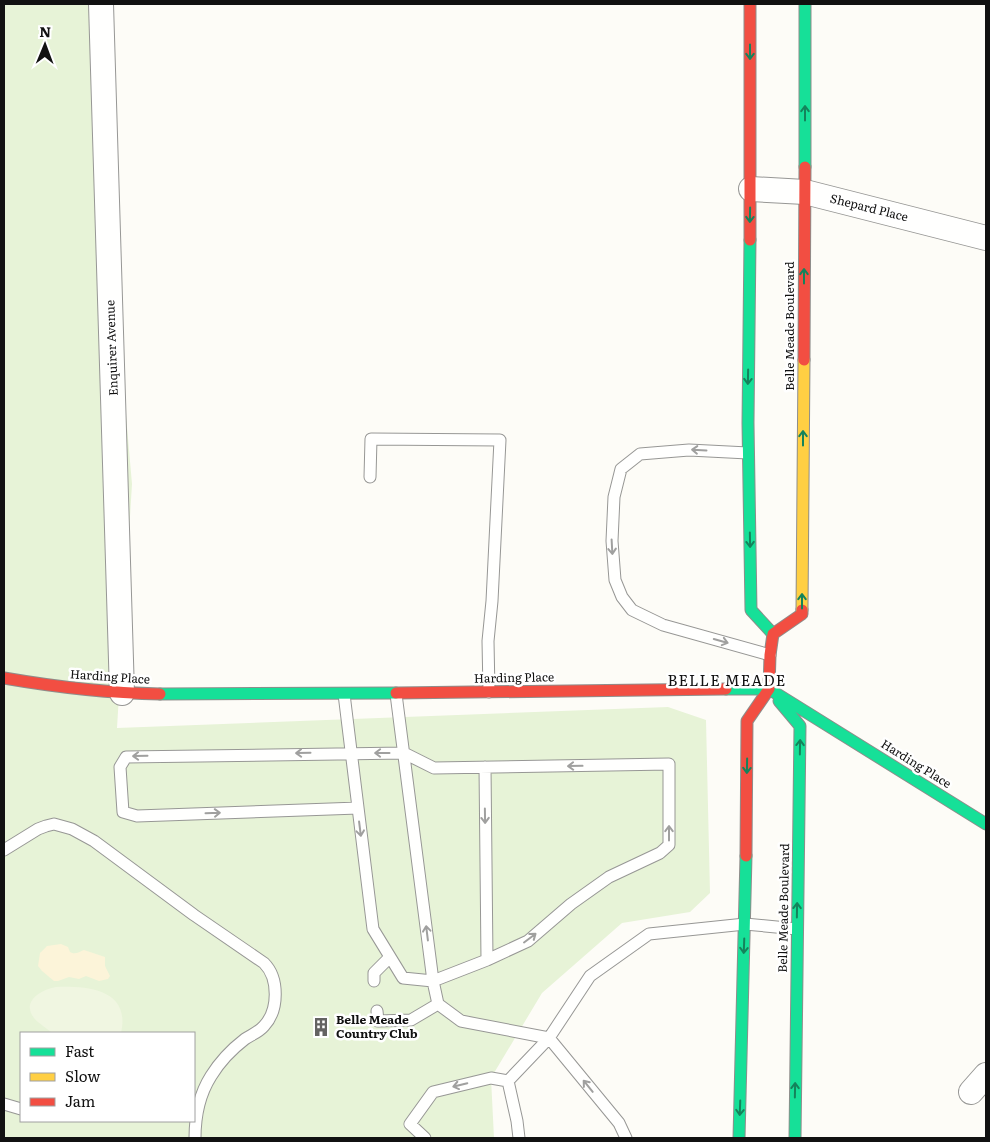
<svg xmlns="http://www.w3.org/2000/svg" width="990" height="1142" viewBox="0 0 990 1142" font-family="Literata,serif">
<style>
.green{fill:#e7f3d7;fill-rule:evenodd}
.sand{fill:#fcf4d9}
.pitch{fill:#f0f6e1}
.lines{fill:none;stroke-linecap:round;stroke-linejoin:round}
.lane-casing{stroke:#979795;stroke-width:13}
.street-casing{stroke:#979795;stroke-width:26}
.fast-casing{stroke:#8e8d8b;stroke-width:13}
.slow-casing{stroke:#8e8d8b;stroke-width:13}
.jam-casing{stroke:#8e8d8b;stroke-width:13}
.lane{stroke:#fffffe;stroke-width:11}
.street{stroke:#fffffe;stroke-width:24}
.fast{stroke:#16e098;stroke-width:11}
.slow{stroke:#ffcf43;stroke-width:11}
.jam{stroke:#f24e42;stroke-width:11}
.oneway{stroke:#14835b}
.oneway2{stroke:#a0a09f}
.labels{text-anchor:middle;stroke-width:5;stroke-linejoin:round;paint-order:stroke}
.street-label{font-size:12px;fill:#111;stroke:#fff}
.poi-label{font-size:12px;font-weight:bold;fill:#111;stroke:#fff;text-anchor:start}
.quarter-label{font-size:15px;letter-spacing:1px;fill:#111;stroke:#fff}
</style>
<rect width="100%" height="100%" fill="#fdfcf7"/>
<!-- green -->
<path class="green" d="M4,4H90L132,484L117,728L668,707L706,720L710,893L690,912L622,923L542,993L491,1078L494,1138H4ZM21,1033H194V1121H21Z"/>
<!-- sand -->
<path class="sand" d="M61,944L68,947L70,952C75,955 79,952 84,950L105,957V966L110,976L108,979L99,981L86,976L79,979L69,977L58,981H54L42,971L38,966L40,953L47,946Z"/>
<!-- pitch -->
<path class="pitch" d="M56,987C87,986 131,989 121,1033H52C47,1028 39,1024 34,1018C21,1001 41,990 56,987Z"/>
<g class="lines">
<!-- lane casing -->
<g class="lane-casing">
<path id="lane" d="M748,453L689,450L640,454L621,469L614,497L612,541L615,580L622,597L632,610L663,625L770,655
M370,477L371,439L500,440L492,601L488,641L489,692
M344,694L373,929L403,978L433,981L487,960L528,941L571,904L609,877L660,853L669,845V764L434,768L404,753L126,757L120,767L123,812L137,816L358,808
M396,694L433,981L438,1004L461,1021L549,1038L590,976L649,934L745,924L797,929
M485,767L487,960
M4,850L38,829L46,826L54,824L72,829L94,841L194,915L264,963C279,978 279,1010 264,1026C259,1032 251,1035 245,1039C232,1049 219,1063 211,1076C199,1095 195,1116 195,1138
M374,981V973L390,957
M377,1011L378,1021L411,1020L438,1004
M508,1081L549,1038L619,1123L626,1138
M508,1081L517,1121L519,1138
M4,1104L21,1109
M425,1138L410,1124L433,1092L491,1078L508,1081"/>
</g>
<!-- street casing -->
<g class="street-casing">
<path id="street" d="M101,4L122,693
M751,189L805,192L986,238
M971,1092L986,1075"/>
</g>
<!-- fast casing -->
<g class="fast-casing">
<path id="fast" d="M805,167V4
M750,240L748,423L751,610L773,634
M726,689H769L986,824
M160,694L396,693
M779,701L800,726L795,1138
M739,1138L746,856"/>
</g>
<!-- slow casing -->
<g class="slow-casing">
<path id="slow" d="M802,610L804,360"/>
</g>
<!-- jam casing -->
<g class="jam-casing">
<path id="jam" d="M750,4V240
M804,360L805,167
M4,678C56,687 107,693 160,694
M396,693L726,689
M746,856L747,721L769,689L770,655L773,634L802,614V610"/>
</g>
<!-- lane -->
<use href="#lane" class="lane"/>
<!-- street -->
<use href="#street" class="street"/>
<!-- fast -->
<use href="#fast" class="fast"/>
<!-- slow -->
<use href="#slow" class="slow"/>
<!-- jam -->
<use href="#jam" class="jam"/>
</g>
<!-- one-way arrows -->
<defs><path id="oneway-shaft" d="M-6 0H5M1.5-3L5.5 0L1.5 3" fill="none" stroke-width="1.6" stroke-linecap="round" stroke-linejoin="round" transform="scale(1.25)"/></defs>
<g class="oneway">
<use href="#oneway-shaft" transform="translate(750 52) rotate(90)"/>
<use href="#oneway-shaft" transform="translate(805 113) rotate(-90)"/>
<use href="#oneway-shaft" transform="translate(750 215) rotate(91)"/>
<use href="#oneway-shaft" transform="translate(804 276) rotate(-90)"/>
<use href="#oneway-shaft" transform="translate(748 377) rotate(91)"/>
<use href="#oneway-shaft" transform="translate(803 438) rotate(-90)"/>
<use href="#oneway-shaft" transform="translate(750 540) rotate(89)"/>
<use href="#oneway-shaft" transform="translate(802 601) rotate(-90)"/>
<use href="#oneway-shaft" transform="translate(800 747) rotate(-89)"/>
<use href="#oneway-shaft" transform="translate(747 766) rotate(91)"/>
<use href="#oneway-shaft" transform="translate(797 910) rotate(-89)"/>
<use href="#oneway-shaft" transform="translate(744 946) rotate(92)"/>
<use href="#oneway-shaft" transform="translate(795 1090) rotate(-89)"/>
<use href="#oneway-shaft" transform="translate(740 1108) rotate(92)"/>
</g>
<g class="oneway2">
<use href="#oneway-shaft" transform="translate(699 450) rotate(-177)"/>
<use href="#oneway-shaft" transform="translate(612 547) rotate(87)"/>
<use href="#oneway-shaft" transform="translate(721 641) rotate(16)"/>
<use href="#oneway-shaft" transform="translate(303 753) rotate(179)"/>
<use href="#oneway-shaft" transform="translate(382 753) rotate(-180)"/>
<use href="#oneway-shaft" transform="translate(140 756) rotate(179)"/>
<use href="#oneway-shaft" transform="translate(575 766) rotate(179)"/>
<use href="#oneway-shaft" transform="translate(213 813) rotate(-2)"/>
<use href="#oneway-shaft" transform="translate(485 816) rotate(89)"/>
<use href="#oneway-shaft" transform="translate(360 829) rotate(83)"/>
<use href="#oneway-shaft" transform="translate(669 833) rotate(-90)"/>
<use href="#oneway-shaft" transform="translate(427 933) rotate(-97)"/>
<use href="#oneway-shaft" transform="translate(530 938) rotate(-37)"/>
<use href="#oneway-shaft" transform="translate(460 1085) rotate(167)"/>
<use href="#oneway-shaft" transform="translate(588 1086) rotate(-129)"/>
</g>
<!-- icons -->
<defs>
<g id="building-bare" transform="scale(1.5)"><path d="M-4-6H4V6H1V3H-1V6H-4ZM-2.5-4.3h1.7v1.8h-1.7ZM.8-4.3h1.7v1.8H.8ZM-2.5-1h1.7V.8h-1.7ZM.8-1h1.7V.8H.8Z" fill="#646362" stroke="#fff" stroke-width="2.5" paint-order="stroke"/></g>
</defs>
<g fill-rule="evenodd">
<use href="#building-bare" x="321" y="1027"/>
</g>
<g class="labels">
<!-- street labels -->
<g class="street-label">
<text transform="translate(869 208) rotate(14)" y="4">Shepard Place</text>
<text transform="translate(790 326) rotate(-90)" y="4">Belle Meade Boulevard</text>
<text transform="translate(112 348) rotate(-92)" y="4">Enquirer Avenue</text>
<text transform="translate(110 677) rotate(4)" y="4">Harding Place</text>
<text transform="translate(514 678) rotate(-1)" y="4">Harding Place</text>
<text transform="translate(916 764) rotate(32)" y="4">Harding Place</text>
<text transform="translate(784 908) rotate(-89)" y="4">Belle Meade Boulevard</text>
</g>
<!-- poi labels -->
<g class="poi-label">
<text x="336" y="1024">Belle Meade<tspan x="336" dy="14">Country Club</tspan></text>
</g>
<!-- quarter labels -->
<g class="quarter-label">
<text x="727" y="686">BELLE MEADE</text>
</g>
</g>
<!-- border -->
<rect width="990" height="1142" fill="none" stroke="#111111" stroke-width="10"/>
<!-- legend -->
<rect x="20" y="1032" width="175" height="90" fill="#ffffff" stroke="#a0a0a0"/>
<rect x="30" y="1048" width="25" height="8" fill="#16e098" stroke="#a0a0a0"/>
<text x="65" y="1057" font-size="15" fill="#111111">Fast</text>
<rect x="30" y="1073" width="25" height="8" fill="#ffcf43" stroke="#a0a0a0"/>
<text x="65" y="1082" font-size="15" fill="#111111">Slow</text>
<rect x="30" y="1098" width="25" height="8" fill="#f24e42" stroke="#a0a0a0"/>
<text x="65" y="1107" font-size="15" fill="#111111">Jam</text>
<!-- north arrow -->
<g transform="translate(45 45) rotate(1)" stroke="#ffffff" stroke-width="4" paint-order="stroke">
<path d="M0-4L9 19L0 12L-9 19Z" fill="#111111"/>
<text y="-8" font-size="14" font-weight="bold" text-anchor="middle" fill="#111111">N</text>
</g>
</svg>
